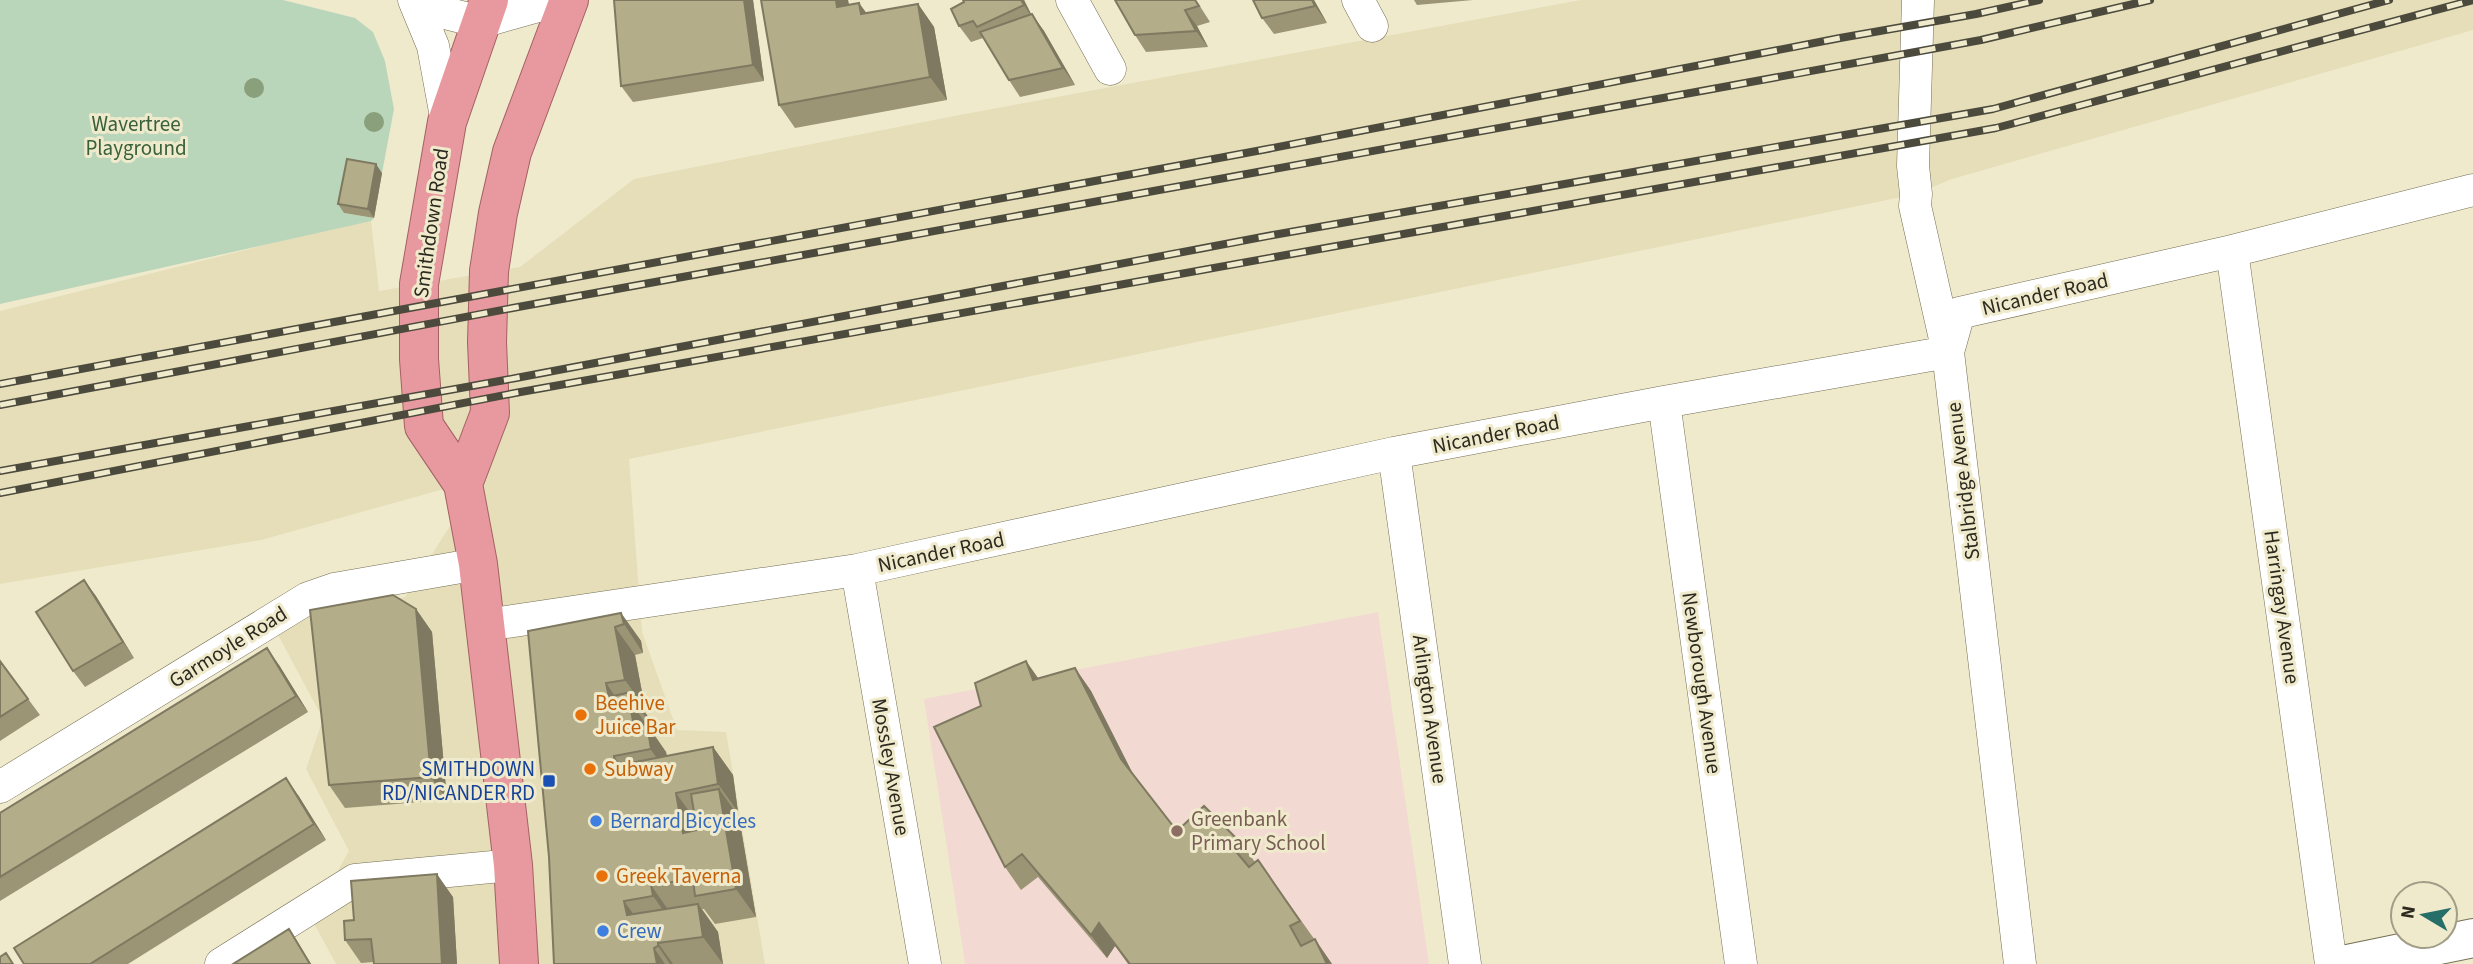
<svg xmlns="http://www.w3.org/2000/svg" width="2473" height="964" viewBox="0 0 2473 964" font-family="'Source Sans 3',sans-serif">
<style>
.built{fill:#e5deb9}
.education{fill:#f2d9d2}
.green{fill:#bad6ba}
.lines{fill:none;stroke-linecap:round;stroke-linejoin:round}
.minor-casing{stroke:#746e54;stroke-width:33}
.tertiary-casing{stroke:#746e54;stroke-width:40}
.trunk-casing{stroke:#a36163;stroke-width:40}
.minor{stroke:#fff;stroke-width:32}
.tertiary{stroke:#fff;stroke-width:38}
.trunk{stroke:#e8989f;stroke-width:38}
.rail-casing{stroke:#4c4a3c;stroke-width:8}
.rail{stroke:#f0eacd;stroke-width:5;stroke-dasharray:16;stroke-linecap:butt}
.tree{fill:#8a9f7c}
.wall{fill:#9b9576}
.shaded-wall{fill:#7e7960}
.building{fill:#b4ad89;stroke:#7e7960;stroke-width:2}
.food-dot{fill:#e8710a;stroke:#f0eacd;stroke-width:2.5}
.transit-dot{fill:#1a4fb4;stroke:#f0eacd;stroke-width:2.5}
.shop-dot{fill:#3f7fe0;stroke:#f0eacd;stroke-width:2.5}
.education-dot{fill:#8d6e63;stroke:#f0eacd;stroke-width:2.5}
.labels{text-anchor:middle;stroke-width:6;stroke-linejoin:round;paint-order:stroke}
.park-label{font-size:21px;fill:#37613a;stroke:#f0eacd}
.street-label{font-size:21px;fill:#2c2a1f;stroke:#f0eacd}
.food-label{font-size:21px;fill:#c56008;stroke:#f0eacd;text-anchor:start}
.transit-label{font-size:21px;fill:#164399;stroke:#f0eacd;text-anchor:end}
.education-label{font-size:21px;fill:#785e54;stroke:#f0eacd;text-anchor:start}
.shop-label{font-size:21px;fill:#366cbe;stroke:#f0eacd;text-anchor:start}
</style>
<rect width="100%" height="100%" fill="#f0eacd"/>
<!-- built -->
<path class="built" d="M1581,0H2473V30L1952,179L1916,194L629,459L642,632L677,730L726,732L765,964H336L311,918L349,851L306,769L323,719L277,633L321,610L405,597L477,483L462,484L261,540L0,584V311L346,225L371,221L379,291L520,267L634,179L954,116Z"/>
<!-- education -->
<path class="education" d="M1378,612L1429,964H965L924,699Z"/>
<!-- green -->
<path class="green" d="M0,0H283L355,18L373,32L385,61L394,109L382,173L344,213L374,218L371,221L0,304Z"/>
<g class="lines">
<!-- minor casing -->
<g class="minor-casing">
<path id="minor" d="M414,0L433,46L447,122
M1072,0L1110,69
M1358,0L1372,26
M1918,0L1913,166L1916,194L1915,206L1948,352L2020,964
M417,6L481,22L559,0
M2232,251L2331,964
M1664,402L1741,964
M1394,453L1465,964
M857,570L925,964
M486,625L857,570L1394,453L1664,402L1948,352L1959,313L2232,251L2473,190
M0,787L308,598L334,589L478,564
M221,964L355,880L513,865"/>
</g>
<!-- tertiary casing -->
<g class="tertiary-casing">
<path id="tertiary" d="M2347,964L2473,938"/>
</g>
<!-- trunk casing -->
<g class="trunk-casing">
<path id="trunk" d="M489,0L447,122L419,284V359L424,426L463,484L478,564L513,865L519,964
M463,484L490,413L487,342L489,271L498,213L512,152L569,0"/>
</g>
<!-- minor -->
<use href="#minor" class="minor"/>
<!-- tertiary -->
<use href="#tertiary" class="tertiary"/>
<!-- trunk -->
<use href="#trunk" class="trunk"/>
<!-- rail casing -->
<g class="rail-casing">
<path id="rail" d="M0,384L1262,150L1840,38L1976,14L2039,0
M0,405L518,307L1981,40L2150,0
M0,471L516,378L1273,235L1993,109L2389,0
M0,493L515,393L1996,128L2473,0"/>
</g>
<!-- rail -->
<use href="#rail" class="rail"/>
</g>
<!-- trees -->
<g class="tree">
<circle cx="254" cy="88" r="10"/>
<circle cx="374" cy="122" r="10"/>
</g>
<!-- wall -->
<path class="wall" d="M614,0H753L764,81L633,102L621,86Z
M761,0H848L849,5L859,3L866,13L918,4L934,27L947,100L795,128L779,105Z
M1024,0L1031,14L1044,31L1075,85L1020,97L1009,80L983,38L971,42L959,26Z
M1196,0L1210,22L1197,26L1208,47L1146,52L1135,35Z
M1314,0L1327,23L1274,34L1262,18Z
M1414,0H1473L1417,5Z
M382,173L374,218L344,213L338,204Z
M84,580L134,658L85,687L73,671Z
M416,609L432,632L447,800L345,808L329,785Z
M621,613L641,641L643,653L635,655L645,708H642L651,721L653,728H650L666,752L667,756L713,747L733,775L738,812L736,813L739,817L756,917L715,924L704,909H702L718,932L723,964H554L549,857L528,631Z
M0,661L40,715L0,741Z
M1026,661L1038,678L1075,668L1091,691L1134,776L1177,831L1240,842L1255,862L1258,860L1332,964H1128L1115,946L1107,958L1038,877L1021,890L1005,867L981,706Z
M279,665L308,712L0,901V813Z
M298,795L326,840L128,964H24Z
M453,897L457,964H374L373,962L361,963L345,940Z"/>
<!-- shaded-wall -->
<path class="shaded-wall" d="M744,0H753L764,81L753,65Z
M836,0H848L853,30L837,7Z
M1021,0H1024L1035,22L1024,5Z
M1312,0H1314L1327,23L1315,6Z
M859,3L876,26L861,14Z
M918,4L934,27L947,100L930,77Z
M1185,10L1197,26L1208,47L1196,31Z
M1032,14L1044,31L1075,85L1063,68Z
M376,164L382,173L374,218L368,209Z
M84,580L96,596L134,658L123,642Z
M416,609L432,632L447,800L431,777Z
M621,613L641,641L643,653L624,624Z
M615,627L635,655L645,708L625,680Z
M267,648L279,665L308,712L296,696Z
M1026,661L1042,684L1033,680Z
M1075,668L1091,691L1137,782L1121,759Z
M606,683L626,712L609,697Z
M631,692L651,721L653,728L633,699Z
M629,700L666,752L671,778L634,726Z
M713,747L733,775L738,812L718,784Z
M614,756L634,785L615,766Z
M286,778L298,795L326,840L314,824Z
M719,789L739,817L756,917L736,889Z
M676,793L696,821L703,862L683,833Z
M437,874L453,897L457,964H442Z
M651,885L671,914L673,924L653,896Z
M624,901L644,929L627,915Z
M698,904L718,932L723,964L703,937Z
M1099,923L1115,946L1107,958L1091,935Z
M289,929L300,946L311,964H310Z
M1315,939L1332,964H1327Z
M658,943L673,964H670L658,946Z
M654,948L665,964H657Z"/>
<!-- building -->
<path class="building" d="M614,0H744L753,65L621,86Z
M761,0H836L837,7L859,3L861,14L918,4L930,77L779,105Z
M963,0H1021L1024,5L977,27L973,21L959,26L951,9L964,2Z
M1115,0H1195L1199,6L1185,10L1196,31L1135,35Z
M1253,0H1312L1315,6L1262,18Z
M1032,14L1063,68L1009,80L980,32Z
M347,159L376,164L368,209L338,204Z
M84,580L123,642L73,671L36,612Z
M393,595L416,609L431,777L329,785L310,610Z
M621,613L624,624L615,627L625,680L606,683L609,697L631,692L633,699L629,700L634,726L647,724L651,749L614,756L615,766L713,747L718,784L676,793L683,833L697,830L691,794L719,789L736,889L695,896L693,879L651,885L653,896L624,901L627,915L698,904L703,937L658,943V946L654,948L657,964H554L549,857L528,631Z
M267,648L296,696L0,877V813Z
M0,661L28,699L0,717Z
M1026,661L1033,680L1075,668L1121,759L1177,831L1204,806L1240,842L1233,848L1249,867L1258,860L1300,921L1290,926L1301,946L1315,939L1327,964H1130L1099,923L1091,935L1022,854L1005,867L934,727L981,706L975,683Z
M286,778L314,824L90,964H24L14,948Z
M437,874L442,964H374L371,939L345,940L344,921L354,920L351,881Z
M289,929L310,964H233Z
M6,953L13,964H0V957Z"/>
<!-- markers -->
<g class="food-dot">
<circle cx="581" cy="715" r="7"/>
<circle cx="590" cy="769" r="7"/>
<circle cx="602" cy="876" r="7"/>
</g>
<rect class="transit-dot" x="542" y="774" width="14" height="14" rx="3.5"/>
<g class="shop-dot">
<circle cx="596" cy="821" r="7"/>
<circle cx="603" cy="931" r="7"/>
</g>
<circle class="education-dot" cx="1177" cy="831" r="7"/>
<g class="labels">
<!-- park labels -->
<g class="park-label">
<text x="136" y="131">Wavertree<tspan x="136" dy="24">Playground</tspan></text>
</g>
<!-- street labels -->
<g class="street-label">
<text transform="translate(431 223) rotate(-82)" y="7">Smithdown Road</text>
<text transform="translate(2045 294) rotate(-13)" y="7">Nicander Road</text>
<text transform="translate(1496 434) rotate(-11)" y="7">Nicander Road</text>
<text transform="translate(1963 481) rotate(-97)" y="7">Stalbridge Avenue</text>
<text transform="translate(941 552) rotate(-12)" y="7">Nicander Road</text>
<text transform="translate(2282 607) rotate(82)" y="7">Harringay Avenue</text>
<text transform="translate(228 647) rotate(-32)" y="7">Garmoyle Road</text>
<text transform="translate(1702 683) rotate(82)" y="7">Newborough Avenue</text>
<text transform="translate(1430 709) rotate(82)" y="7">Arlington Avenue</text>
<text transform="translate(891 767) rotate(80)" y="7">Mossley Avenue</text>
</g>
<!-- food labels -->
<g class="food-label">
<text x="595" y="710">Beehive<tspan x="595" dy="24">Juice Bar</tspan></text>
<text x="604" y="776">Subway</text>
<text x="616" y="883">Greek Taverna</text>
</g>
<!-- transit labels -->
<g class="transit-label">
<text x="535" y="776">SMITHDOWN<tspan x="535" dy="24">RD/NICANDER RD</tspan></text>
</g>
<!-- education labels -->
<g class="education-label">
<text x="1191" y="826">Greenbank<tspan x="1191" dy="24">Primary School</tspan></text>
</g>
<!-- shop labels -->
<g class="shop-label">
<text x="610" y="828">Bernard Bicycles</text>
<text x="617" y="938">Crew</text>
</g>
</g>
<!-- north arrow -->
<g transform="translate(2424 915) rotate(280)"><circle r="33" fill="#f0eacd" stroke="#a29d87" stroke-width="2"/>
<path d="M0-5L12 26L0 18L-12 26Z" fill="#256f68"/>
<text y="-10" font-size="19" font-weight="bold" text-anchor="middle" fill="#2c2a1f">N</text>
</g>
</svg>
